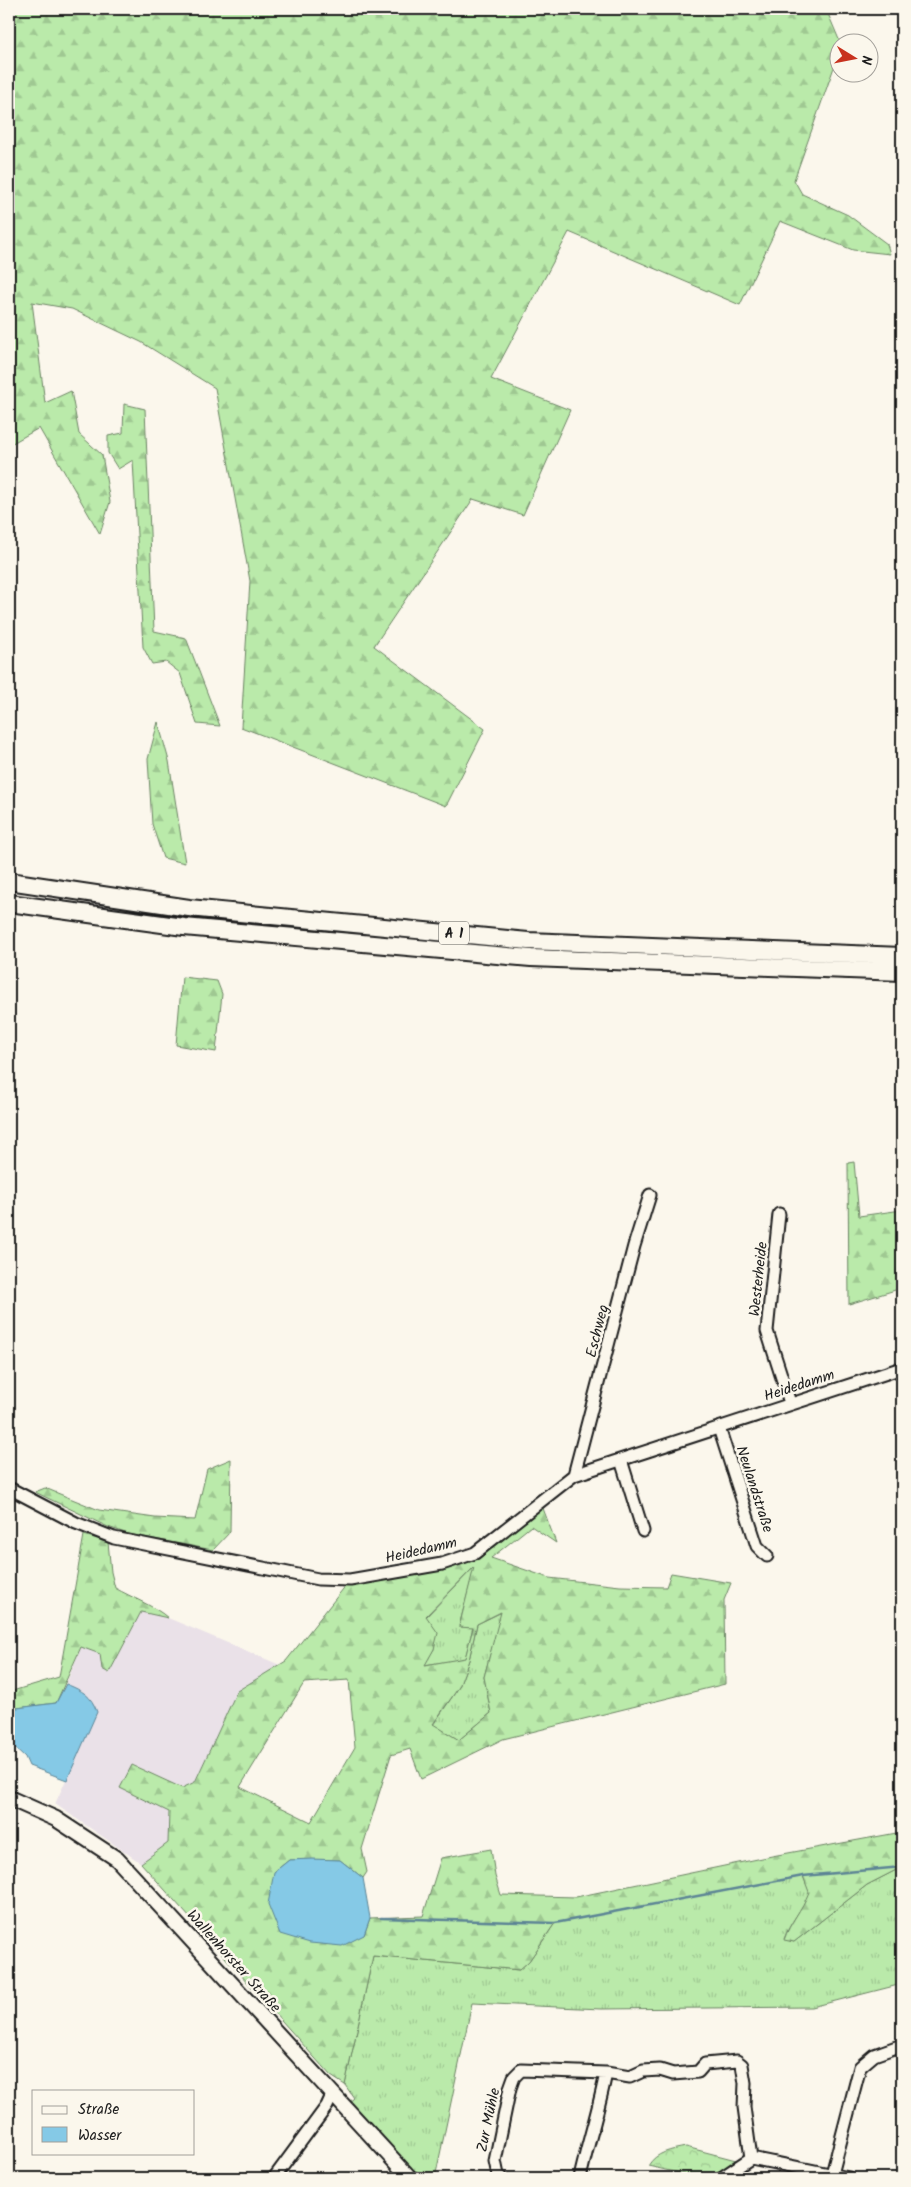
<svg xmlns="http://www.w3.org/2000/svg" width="911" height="2187" viewBox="0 0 911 2187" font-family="Kalam,sans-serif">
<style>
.built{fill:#eae1e8}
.grass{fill:url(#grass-tufts);stroke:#6b8363}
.forest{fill:url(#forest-firs);stroke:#6b8363;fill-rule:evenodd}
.park{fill:url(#park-crowns);stroke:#6b8363}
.water{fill:#85c9e6;stroke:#5b8495}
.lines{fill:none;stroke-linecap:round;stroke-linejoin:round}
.stream{stroke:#5b8495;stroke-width:2.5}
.minor-casing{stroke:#1c1c1c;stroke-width:15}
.major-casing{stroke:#1c1c1c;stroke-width:18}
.highway-casing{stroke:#1c1c1c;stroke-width:20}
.minor{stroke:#fbf7ec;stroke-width:11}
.major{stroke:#fbf7ec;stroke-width:14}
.highway{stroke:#fbf7ec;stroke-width:16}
.labels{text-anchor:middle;stroke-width:5;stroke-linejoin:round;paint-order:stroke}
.shield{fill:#fbf7ec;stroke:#5f5e5a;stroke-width:1}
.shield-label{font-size:14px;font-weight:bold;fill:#1c1c1c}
.street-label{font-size:15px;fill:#1c1c1c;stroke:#fbf7ec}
</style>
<defs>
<pattern id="grass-tufts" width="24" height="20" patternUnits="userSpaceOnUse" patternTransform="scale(1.25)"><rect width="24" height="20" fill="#baeaaa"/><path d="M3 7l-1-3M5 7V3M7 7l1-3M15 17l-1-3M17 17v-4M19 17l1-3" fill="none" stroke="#9fc892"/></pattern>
<pattern id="forest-firs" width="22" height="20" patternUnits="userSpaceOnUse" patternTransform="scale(1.25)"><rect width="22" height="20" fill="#baeaaa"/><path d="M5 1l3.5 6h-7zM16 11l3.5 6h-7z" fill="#9fc892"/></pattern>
<pattern id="park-crowns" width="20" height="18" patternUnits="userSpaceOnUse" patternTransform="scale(1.25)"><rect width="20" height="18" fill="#baeaaa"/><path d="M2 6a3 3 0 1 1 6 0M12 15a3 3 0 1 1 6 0" fill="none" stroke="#9fc892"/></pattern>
</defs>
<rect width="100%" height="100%" fill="#fbf7ec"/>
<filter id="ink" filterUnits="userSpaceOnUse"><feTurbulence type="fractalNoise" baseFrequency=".02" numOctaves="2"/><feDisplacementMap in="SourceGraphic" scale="10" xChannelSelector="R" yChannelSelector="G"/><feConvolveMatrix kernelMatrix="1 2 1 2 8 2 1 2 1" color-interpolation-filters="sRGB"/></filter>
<g filter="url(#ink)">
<!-- built -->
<path class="built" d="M141,1612L168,1618L280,1665L237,1691L195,1782L182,1788L132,1765L121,1788L169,1811L168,1843L141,1863L55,1804L97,1712L82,1691L66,1684L81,1647L100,1654L102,1669L109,1673Z"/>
<!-- grass -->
<path class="grass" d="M475,1566L459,1626L473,1627L465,1659L424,1665L434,1649L426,1617Z
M502,1612L484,1677L491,1713L459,1740L433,1725L459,1687L469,1660L477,1624Z
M902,1867V1984L812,2007L601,2009L472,2003L435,2178H411L347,2104L354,2098L345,2085L373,1956L519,1970L529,1961L555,1923L803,1876L810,1892C802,1910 790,1922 784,1939L794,1942L867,1885Z"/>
<!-- forest -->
<path class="forest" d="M9,9H826L840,42H838V56L794,180L802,194L848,215L887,244L890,254L853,250L780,221L740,305L569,232L491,379L570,410L523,515L473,499L374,646L485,729L446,806L241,727L250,581L215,388L141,342L72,309L32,302L45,403L71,391L79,434L102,455L110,502L100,534L39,428L9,445Z
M124,404L145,409L154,631L186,638L220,726L197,724L180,673L166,662L152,664L143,647L133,460L118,469L108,453V436L123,433Z
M158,722L169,761L185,863L163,858L152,824L148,759Z
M182,977L217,981L222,994L216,1052L176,1045Z
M854,1162L859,1216L902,1210V1288L849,1304L848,1163Z
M231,1459L230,1532L213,1550L128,1534L108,1527L35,1492L45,1488L99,1510L155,1518L195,1520L207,1469Z
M541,1503L556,1543L531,1526L491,1558L549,1578L620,1586L666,1587L671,1573L731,1583L724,1600L725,1684L503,1739L421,1779L410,1749L391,1755L362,1849L367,1872L363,1878L340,1860H289L274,1872L364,1935L370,1918L423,1916L441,1858L491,1849L495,1876L501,1895L576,1897L772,1856L902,1832V1867L867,1885L794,1942L784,1940C790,1922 802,1910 809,1892L803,1876L555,1923L529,1961L519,1970L373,1956L345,2085L331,2076L141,1863L168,1843L169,1812L120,1788L132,1765L182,1788L195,1782L237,1691L286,1661L347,1584L442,1569ZM474,1567L459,1627L473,1628L465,1658L425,1665L434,1649L438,1633L426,1616ZM501,1612L484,1677L491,1713L459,1740L433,1724L459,1687L469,1660L477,1624ZM349,1680L355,1747L311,1822L240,1787L304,1683Z
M84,1535L108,1542L111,1572L115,1588C131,1597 156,1607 168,1618L141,1612L109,1673L102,1669L100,1654L81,1647L56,1703L9,1709V1692L59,1677Z"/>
<!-- park -->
<path class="park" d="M686,2147L736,2160L711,2178H701L648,2166C656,2152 671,2150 686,2147Z"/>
<!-- water -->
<path class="water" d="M66,1684C83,1691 91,1695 97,1712L67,1780L29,1766L25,1757L9,1742V1709L56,1703Z
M312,1859L340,1860L363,1878L370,1918L364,1935L342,1946L310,1943L280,1934L268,1904L274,1872L289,1860Z"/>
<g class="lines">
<!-- stream -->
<path class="stream" d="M381,1918L555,1923L803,1876L902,1867"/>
<!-- minor casing -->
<g class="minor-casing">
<path id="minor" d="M779,1214L767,1331L790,1403
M719,1428L757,1546L767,1556
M621,1460L643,1531
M574,1475L634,1246L650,1195
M9,1488L76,1523L114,1538L318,1579L350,1580L442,1564L475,1553L574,1475L902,1368
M751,2158L849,2178
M832,2174L860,2067L874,2055L902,2045
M274,2178L327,2106L333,2093
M501,2178L498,2175L495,2161L510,2088L514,2077L521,2070L606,2073L630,2077L643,2071L660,2070L673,2074L698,2072L705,2064L737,2061L742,2065L745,2083L744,2107L751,2158
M580,2178C588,2142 599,2109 606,2073
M721,2178L751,2158"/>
</g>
<!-- major casing -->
<g class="major-casing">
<path id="major" d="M9,1798L56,1819L117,1859L410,2178"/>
</g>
<!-- highway casing -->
<g class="highway-casing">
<path id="highway" d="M9,881L189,908L528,941L902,956
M9,903L184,927L531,958L902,972"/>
</g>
<!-- minor -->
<use href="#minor" class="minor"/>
<!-- major -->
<use href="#major" class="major"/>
<!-- highway -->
<use href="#highway" class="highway"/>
</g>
</g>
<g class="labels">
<!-- shield labels -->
<rect class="shield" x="439" y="921.5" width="30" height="23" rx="4"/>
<g class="shield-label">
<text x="454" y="938">A 1</text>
</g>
<!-- street labels -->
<g class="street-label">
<text transform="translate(758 1279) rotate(-84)" y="5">Westerheide</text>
<text transform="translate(597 1331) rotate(-76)" y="5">Eschweg</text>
<text transform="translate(799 1385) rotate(-18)" y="5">Heidedamm</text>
<text transform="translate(755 1489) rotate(72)" y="5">Neulandstraße</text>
<text transform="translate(421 1550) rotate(-13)" y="5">Heidedamm</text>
<text transform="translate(234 1961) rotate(48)" y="5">Wallenhorster Straße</text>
<text transform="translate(488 2120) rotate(-78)" y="5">Zur Mühle</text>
</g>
</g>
<!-- margin -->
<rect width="911" height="2187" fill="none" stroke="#fbf7ec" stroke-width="30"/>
<rect x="15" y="15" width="881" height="2157" fill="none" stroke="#1c1c1c" stroke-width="2" filter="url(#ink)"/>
<!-- legend -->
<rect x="32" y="2090" width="162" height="65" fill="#fbf7ec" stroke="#a29f99"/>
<rect x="42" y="2106" width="25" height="8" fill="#fbf7ec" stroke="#a29f99"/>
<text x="78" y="2114" font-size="15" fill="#1c1c1c">Straße</text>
<rect x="42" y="2127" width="25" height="15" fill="#85c9e6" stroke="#a29f99"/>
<text x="78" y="2140" font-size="15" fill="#1c1c1c">Wasser</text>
<!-- north arrow -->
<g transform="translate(854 58) rotate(100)"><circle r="24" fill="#fbf7ec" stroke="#a29f99"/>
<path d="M0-4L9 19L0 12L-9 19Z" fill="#c8321e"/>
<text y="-8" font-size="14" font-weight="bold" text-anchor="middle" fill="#1c1c1c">N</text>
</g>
</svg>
